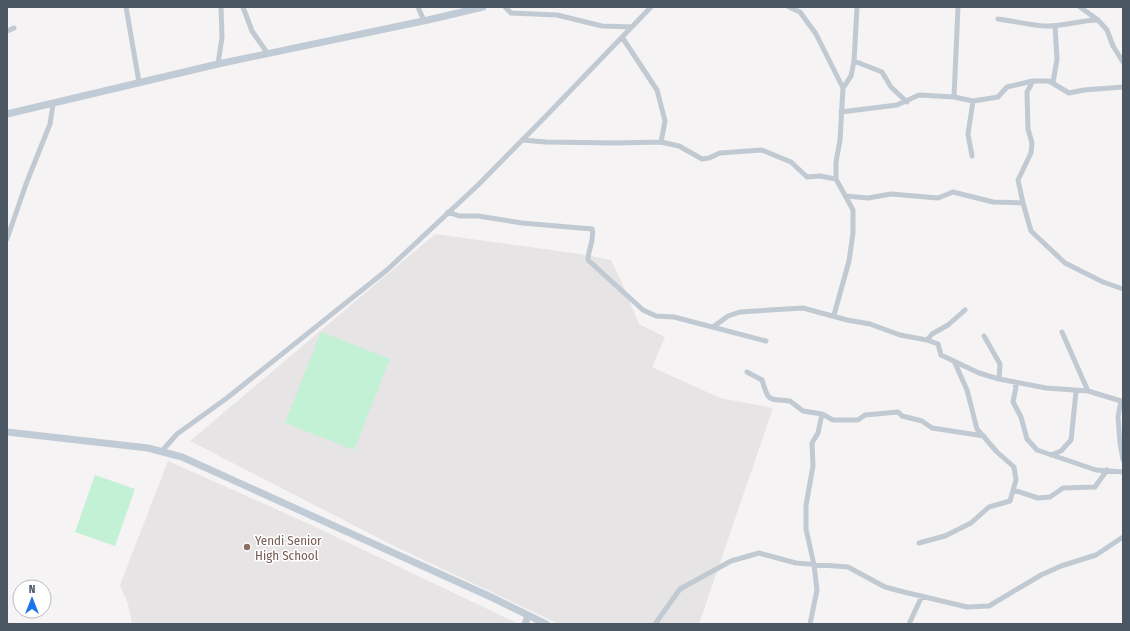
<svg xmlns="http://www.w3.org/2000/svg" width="1130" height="631" viewBox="0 0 1130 631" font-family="'Fira Sans Condensed',sans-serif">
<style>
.education{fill:#e6e4e5}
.green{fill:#c3f1d5}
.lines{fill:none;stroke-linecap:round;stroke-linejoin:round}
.minor{stroke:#c1cad2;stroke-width:5}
.tertiary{stroke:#c1cad2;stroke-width:7}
.secondary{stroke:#c1cbd6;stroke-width:7}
.education-dot{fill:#8d6e63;stroke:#fff;stroke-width:1.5}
.labels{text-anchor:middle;stroke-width:3;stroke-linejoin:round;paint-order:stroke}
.education-label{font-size:13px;fill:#785e54;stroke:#fff;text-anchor:start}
</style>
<rect width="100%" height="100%" fill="#f5f3f3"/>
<!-- education -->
<path class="education" d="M435,234L580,254L611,260L622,283L639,324L665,337L652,367L720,398L773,408L699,624H559L396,547L190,441Z
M168,461L307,523L519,624H132L128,604L120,585Z"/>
<!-- green -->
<path class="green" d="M321,332L390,359L354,450L285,423Z
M95,475L135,489L115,546L75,532Z"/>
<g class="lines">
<!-- minor -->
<path class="minor" d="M126,7L139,82
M243,7L252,31L268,54
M418,7L424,21
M505,7L511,13L557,15L602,26L632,27
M789,7L800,12L816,34L843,88
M1080,7L1098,20L1107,30L1113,46L1123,62
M998,19C1014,21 1029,25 1045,26C1063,27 1080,20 1098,20
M7,31L14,28
M622,37L657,90L665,121L661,142
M854,61L882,72L891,87L907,102
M218,64L222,37L221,7
M1053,83L1057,59L1055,26
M954,97L958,7
M841,112L897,105L919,95L954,97L973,101L992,98L998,97L1007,87L1033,81H1049L1069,93L1084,90L1123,87
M522,140L546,142L617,143L661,142L679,146L702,159L709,158L720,153L762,150L791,162L807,177L820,176L836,179
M972,156L968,134L973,101
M846,196L868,198L891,194L938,198L953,192L993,202L1023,203L1031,231L1065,263L1103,282L1123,289
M1023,203L1018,180L1031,153L1032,143L1028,129L1027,92L1033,81
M448,212L459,216H478L522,223L592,229C595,238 588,250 588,260L643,310L656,316L674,317L766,341
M7,239L26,184L50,124L53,104
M834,315L849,261L853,233V210L836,179V162L840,140L843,88L851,76L854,61L857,7
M713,327L728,316L740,312L803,308L847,320L870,324L900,335L927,340L932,334L948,325L965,310
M1062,332L1088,391
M984,336L1000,364L999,379
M927,340L938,344L941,355L979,373L999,379L1046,388L1088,391L1121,401L1118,417L1120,443L1123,460
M747,372L762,380C769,404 769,398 790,401L803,411L822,414L833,420H858L865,415L898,412L902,416L922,421L932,428L984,436
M1014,382L1016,387L1013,402L1021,417L1027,439L1037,450L1096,470L1123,472
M161,452L177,434L227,398L387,270L478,185L546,116L651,7
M1051,455L1061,451L1071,440L1076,392
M1013,490L1038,498L1050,497L1063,488L1095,487L1107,470
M919,543L945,536L971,523L989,507L1010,501L1016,480L1014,467L997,452L977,429L967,390L954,361
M655,624L680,589L731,561L759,553L796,563L848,567L885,587L904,592L967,607L989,606L1041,575L1061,566L1096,555L1123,537
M810,624L817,590L814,565L806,529V505L813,466L812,443L818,433L822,414
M909,624L922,596"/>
<!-- tertiary -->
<path class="tertiary" d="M525,624L528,616"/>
<!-- secondary -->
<path class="secondary" d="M7,114L218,64L428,20L483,7
M7,432L148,448L182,457L491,597L546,624"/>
</g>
<!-- markers -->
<circle class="education-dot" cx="247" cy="547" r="4"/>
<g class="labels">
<!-- education labels -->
<g class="education-label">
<text x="255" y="545">Yendi Senior<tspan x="255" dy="15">High School</tspan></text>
</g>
</g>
<!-- border -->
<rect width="1130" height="631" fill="none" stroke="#4a5661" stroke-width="16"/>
<!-- north arrow -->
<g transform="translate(32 599)"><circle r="19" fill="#ffffff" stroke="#b7bbc0"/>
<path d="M0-3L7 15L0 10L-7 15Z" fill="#1a73e8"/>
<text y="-6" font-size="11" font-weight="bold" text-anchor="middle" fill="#4a5661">N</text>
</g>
</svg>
